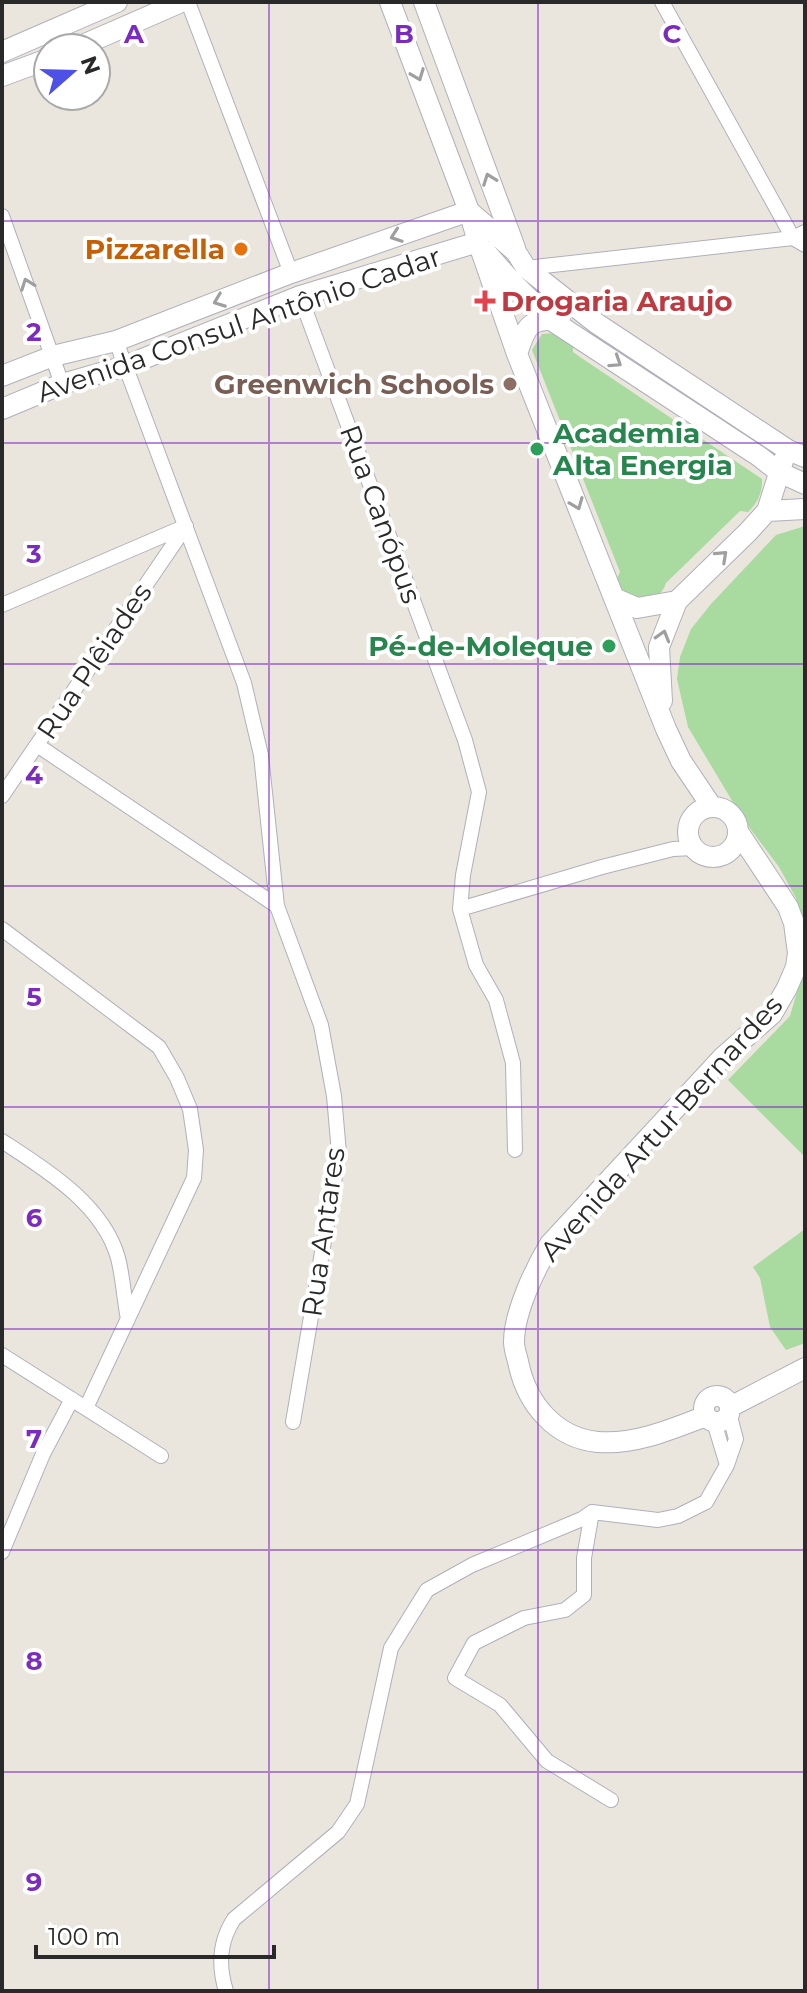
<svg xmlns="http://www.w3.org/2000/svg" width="807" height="1993" viewBox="0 0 807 1993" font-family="Montserrat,sans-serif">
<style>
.green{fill:#a9da9f}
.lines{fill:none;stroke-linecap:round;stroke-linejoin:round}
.street-casing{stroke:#b0b0bb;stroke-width:16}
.secondary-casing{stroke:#b0b0bb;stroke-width:22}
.street{stroke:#fff;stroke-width:14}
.secondary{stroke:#fff;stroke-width:20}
.oneway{stroke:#9f9f9f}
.grid{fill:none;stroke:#7b2cbf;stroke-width:2;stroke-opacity:0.55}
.food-dot{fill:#e8710a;stroke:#fff;stroke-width:3}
.health-dot{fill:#e0444e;stroke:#fff;stroke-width:3}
.education-dot{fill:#8d6e63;stroke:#fff;stroke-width:3}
.leisure-dot{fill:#2e9e5b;stroke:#fff;stroke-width:3}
.labels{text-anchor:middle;stroke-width:8;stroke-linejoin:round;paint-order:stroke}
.food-label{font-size:28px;font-weight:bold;fill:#c56008;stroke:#fff;text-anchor:end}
.health-label{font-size:28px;font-weight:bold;fill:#be3a42;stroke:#fff;text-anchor:start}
.street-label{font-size:28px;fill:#292929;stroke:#fff}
.education-label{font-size:28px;font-weight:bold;fill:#785e54;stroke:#fff;text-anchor:end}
.leisure-label{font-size:28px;font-weight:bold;fill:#27864d;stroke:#fff;text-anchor:start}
.grid-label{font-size:26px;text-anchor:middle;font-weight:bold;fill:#7b2cbf;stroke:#fff;stroke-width:8;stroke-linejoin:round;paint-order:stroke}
</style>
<rect width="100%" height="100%" fill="#eae6dd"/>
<!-- green -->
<path class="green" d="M555,333L573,344V352L580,357L762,479C763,492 757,504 748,512L740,511L666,583C658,608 628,600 615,583L620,572L532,350L542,334Z
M805,526V953L803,926L796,898L779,867L743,819L688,727L677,679L680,657L691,629L711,604L776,535Z
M805,965V1157L728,1080L790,1016Z
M805,1229V1343L786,1350L770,1327L760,1278L753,1267Z"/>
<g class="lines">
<!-- street casing -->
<g class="street-casing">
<path id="street" d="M188,2L291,273
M662,2L793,238L805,245
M2,216L62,384
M526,268L793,238L805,232
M300,296L465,740L479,792L463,875L460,909L476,965L496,1000L513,1063L515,1150
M116,341L244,683L261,755L277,906L321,1025L334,1096L339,1153L293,1422
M2,605L186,526
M37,745L277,906
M2,796L186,526
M460,909L602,867L673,849L694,848
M2,929L159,1047L177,1078L190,1109L196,1150L194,1178L86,1408
M2,1141C45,1169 103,1204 118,1258C123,1277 124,1299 128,1319
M2,1355L161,1456
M714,1422L727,1465
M592,1512L584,1558V1595L565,1610L524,1618L474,1643L455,1678L500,1705L547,1761L611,1800
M2,1552L43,1454L72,1399
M226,1991C218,1965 219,1942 234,1919L338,1832L357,1804L391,1648L427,1590L472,1565L582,1519L592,1512L658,1520L678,1516L706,1502L727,1465L736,1439L729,1413"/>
</g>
<!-- secondary casing -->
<g class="secondary-casing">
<path id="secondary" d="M390,2L469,211L478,242L517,354L666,729L681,761L712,807
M424,2L515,248
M76,48L179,3
M2,52L117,2
M2,76L48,59
M469,211L516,252L526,268L596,323L788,450L805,457
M485,251L513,283L551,320L760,457L779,472L805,484
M517,354C526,326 529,318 560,320
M2,376L53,356L116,341L291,273L469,211
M2,409L62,384L125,366L300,296L478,242
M767,511L805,509
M614,598L637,608L677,601
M662,701L659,647L677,601L748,532L767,511L783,461
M688 832a25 25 0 1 1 50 0a25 25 0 1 1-50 0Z
M704 1409a13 13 0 1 1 26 0a13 13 0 1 1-26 0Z
M730,1407L805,1368
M706,1416C672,1429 635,1445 598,1442C556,1438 528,1405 519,1366C518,1359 514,1350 514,1342C514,1312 535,1269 550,1244L723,1057L772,1014L787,988L796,967L798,953L794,923L788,907L739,833"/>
</g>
<!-- street -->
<use href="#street" class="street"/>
<!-- secondary -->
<use href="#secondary" class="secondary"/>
</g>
<!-- one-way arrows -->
<defs><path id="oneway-chevron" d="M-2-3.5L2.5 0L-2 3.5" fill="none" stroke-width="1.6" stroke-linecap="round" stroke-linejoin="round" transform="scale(2)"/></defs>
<g class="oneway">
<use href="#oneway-chevron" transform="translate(418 75) rotate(69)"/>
<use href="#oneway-chevron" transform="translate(489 179) rotate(-110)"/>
<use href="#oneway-chevron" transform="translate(396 236) rotate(161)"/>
<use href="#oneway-chevron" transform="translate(27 284) rotate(-110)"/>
<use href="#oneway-chevron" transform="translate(219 301) rotate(159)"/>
<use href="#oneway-chevron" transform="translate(616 362) rotate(33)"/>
<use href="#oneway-chevron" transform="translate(577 504) rotate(68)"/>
<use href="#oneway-chevron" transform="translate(722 556) rotate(-43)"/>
<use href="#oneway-chevron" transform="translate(663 636) rotate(-74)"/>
</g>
<!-- grid -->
<path class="grid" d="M269,2V1991M538,2V1991M2,221H805M2,443H805M2,664H805M2,886H805M2,1107H805M2,1329H805M2,1550H805M2,1772H805"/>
<!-- markers -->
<circle class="food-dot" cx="241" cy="249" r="8"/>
<path class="health-dot" d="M481 289h8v8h8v8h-8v8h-8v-8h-8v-8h8z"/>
<circle class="education-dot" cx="510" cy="384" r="8"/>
<g class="leisure-dot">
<circle cx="537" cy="449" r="8"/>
<circle cx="609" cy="646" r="8"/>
</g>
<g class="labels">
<!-- food labels -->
<g class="food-label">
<text x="225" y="259">Pizzarella</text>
</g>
<!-- health labels -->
<g class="health-label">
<text x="501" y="311">Drogaria Araujo</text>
</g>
<!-- street labels -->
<g class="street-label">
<text transform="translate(239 324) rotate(-19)" y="10">Avenida Consul Antônio Cadar</text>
<text transform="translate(381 514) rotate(70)" y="10">Rua Canópus</text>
<text transform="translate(94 661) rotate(-56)" y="10">Rua Plêiades</text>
<text transform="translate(661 1128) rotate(-48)" y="10">Avenida Artur Bernardes</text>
<text transform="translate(323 1232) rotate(-82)" y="10">Rua Antares</text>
</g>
<!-- education labels -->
<g class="education-label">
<text x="494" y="394">Greenwich Schools</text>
</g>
<!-- leisure labels -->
<g class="leisure-label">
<text x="553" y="443">Academia<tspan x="553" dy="32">Alta Energia</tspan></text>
<text x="593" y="656" text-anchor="end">Pé-de-Moleque</text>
</g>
</g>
<g class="grid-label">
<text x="134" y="43">A</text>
<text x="404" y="43">B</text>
<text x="672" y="43">C</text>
<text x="34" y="341">2</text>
<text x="34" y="563">3</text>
<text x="34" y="784">4</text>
<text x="34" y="1006">5</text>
<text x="34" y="1227">6</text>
<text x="34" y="1448">7</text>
<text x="34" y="1670">8</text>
<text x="34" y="1891">9</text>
</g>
<!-- border -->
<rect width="807" height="1993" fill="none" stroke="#292929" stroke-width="8"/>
<!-- north arrow -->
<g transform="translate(72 72) rotate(70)"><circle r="38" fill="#ffffff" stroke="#a9a9a9" stroke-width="2"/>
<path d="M0-6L14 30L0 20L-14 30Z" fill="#4e51e5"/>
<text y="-12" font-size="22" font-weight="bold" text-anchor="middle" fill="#292929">N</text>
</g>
<!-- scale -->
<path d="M36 1945v12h238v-12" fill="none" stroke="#292929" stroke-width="4"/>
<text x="48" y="1945" font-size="24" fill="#292929" stroke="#ffffff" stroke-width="6" paint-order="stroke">100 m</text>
</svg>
